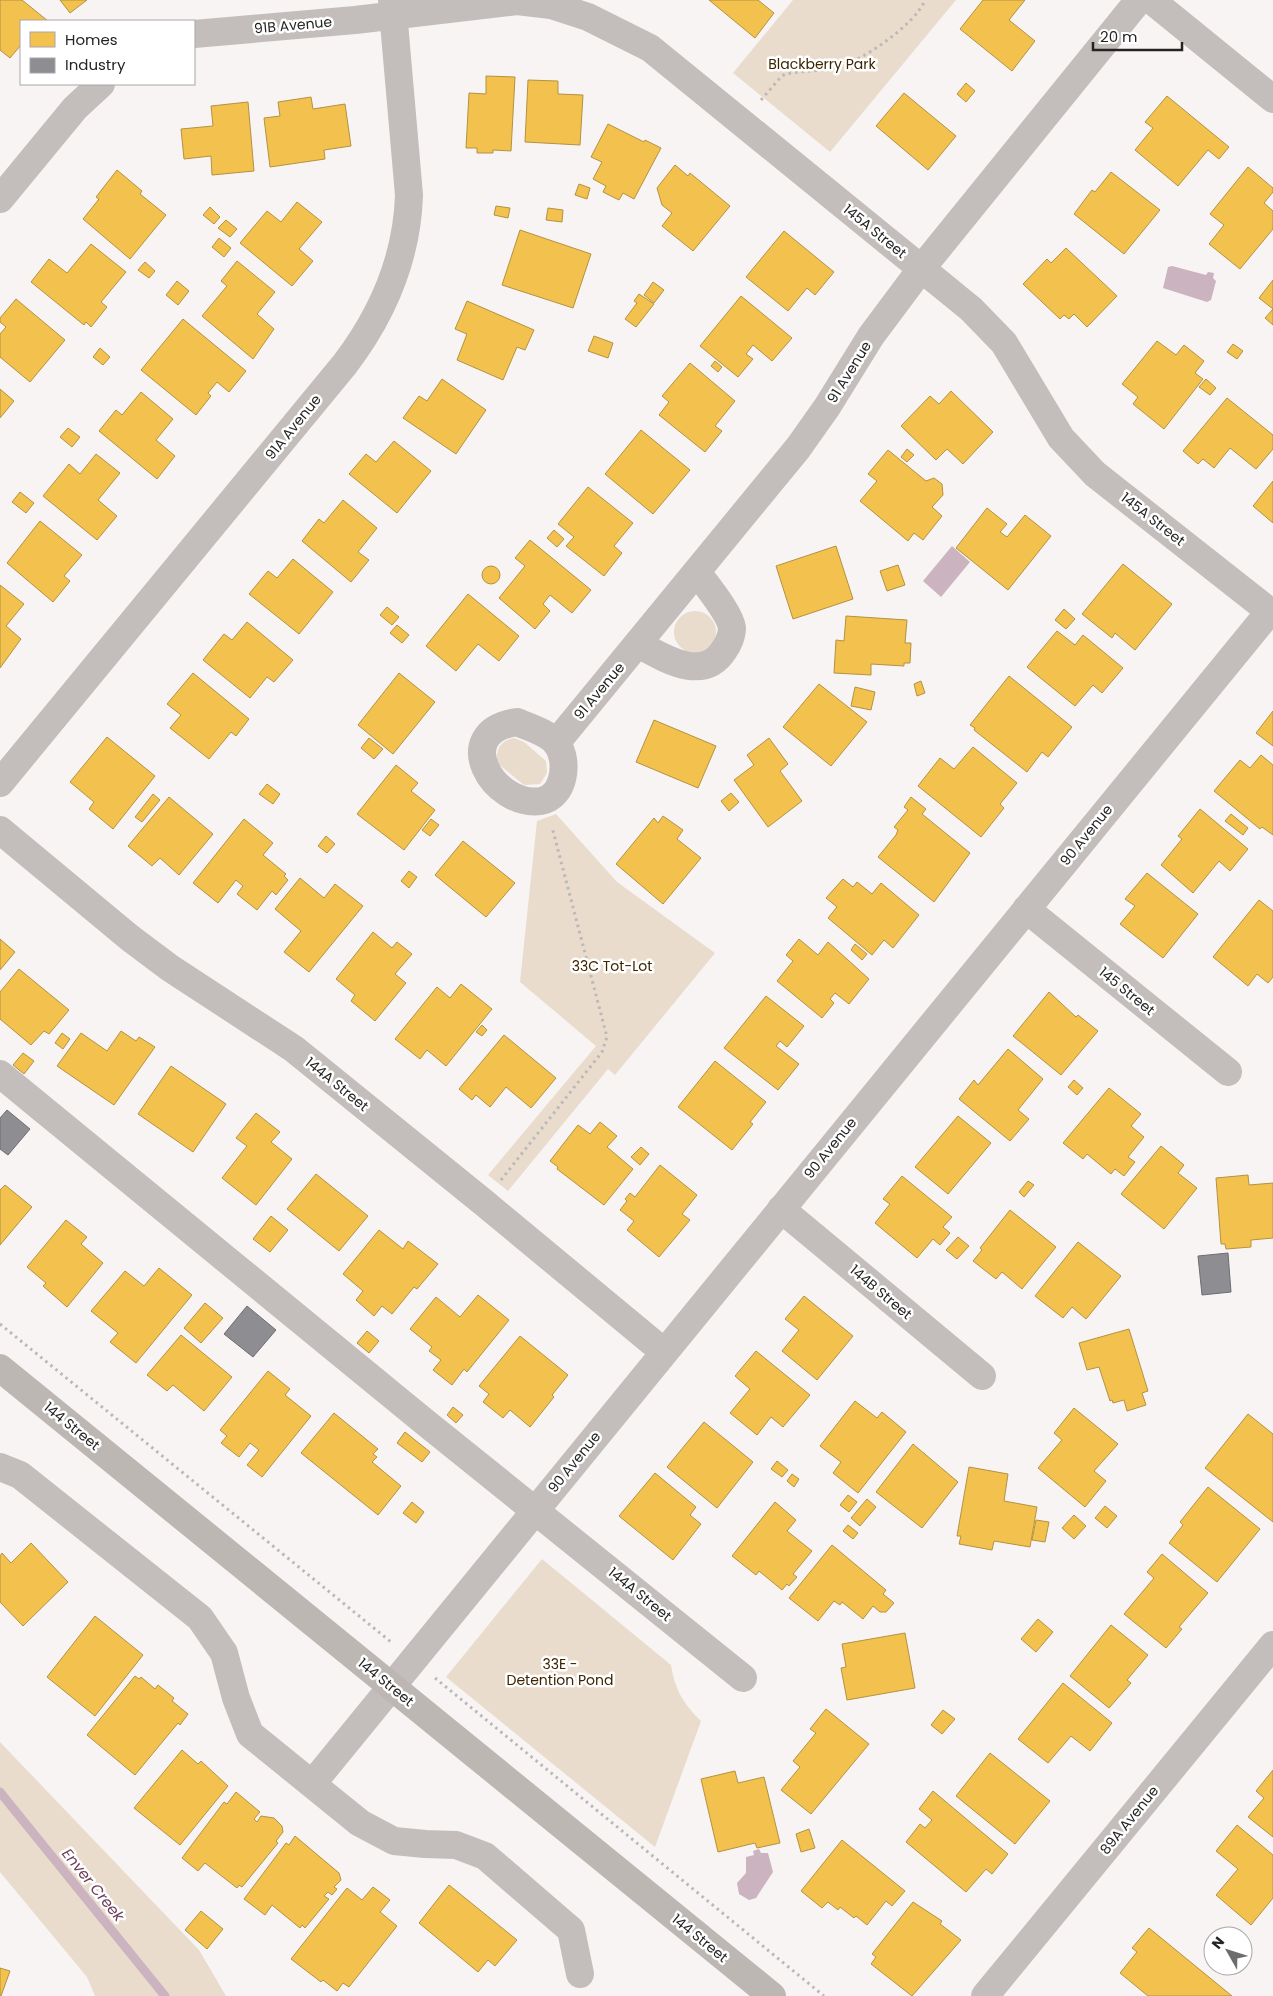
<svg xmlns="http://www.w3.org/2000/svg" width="1273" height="1996" viewBox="0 0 1273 1996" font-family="Poppins,sans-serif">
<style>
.green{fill:#e9dccc}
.water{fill:#cbb3c0}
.homes{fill:#f2c14e;stroke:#b49241}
.industry{fill:#8d8d92;stroke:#6e6d71}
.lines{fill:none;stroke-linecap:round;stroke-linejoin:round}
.stream{stroke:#cbb3c0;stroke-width:9}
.path{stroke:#bbb8b7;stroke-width:3;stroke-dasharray:2.5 4;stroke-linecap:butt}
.minor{stroke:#c3bebb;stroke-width:28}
.major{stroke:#bcb7b3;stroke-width:28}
.labels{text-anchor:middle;stroke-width:5;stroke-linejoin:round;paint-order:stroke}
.street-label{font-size:14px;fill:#252323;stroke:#fff}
.park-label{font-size:14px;fill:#3c2400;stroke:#fff}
.water-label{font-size:15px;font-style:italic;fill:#6d3e5b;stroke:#fff}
</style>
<rect width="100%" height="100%" fill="#f7f4f3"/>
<!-- green -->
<path class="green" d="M793,0H956L830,152L733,73Z
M674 632a21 21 0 1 1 42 0a21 21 0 1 1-42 0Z
M514,738L524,742L546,761L547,773L540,784L524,785L497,763C496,749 500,741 514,738Z
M556,814L617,882L715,953L615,1075L608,1069L508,1191L488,1175L596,1046L520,982L537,821Z
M542,1559L671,1665C675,1690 683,1703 701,1721L655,1847L446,1677Z
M0,1742L199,1950L226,1996H95L87,1977L0,1872Z"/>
<!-- water -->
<path class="water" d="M1172,266L1206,275L1208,272L1214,273L1213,278L1216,281L1211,300L1207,302L1163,288L1168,267Z
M952,546L970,562L941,597L923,581Z
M759,1849L761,1853H768L773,1872L756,1898L749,1900L739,1894L737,1883L746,1873V1857L754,1855L753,1851Z"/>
<!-- homes -->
<path class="homes" d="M0,0H22L48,21H21V45L10,58L0,50Z
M60,0H87L70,13Z
M709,0H758L774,13L755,38Z
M983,0H1025L1009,20L1035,41L1012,71L960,29Z
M486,76L515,77L511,151L493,150V153H477V148H466L469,93L486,94Z
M528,80L558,81V94L583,95L580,145L525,142Z
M966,83L975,91L966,102L957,94Z
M904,93L956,136L928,170L876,126Z
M1167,96L1229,147L1219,159L1208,150L1178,186L1135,150L1153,128L1145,122Z
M311,97L313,109L345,104L351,146L324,150L325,159L270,167L264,118L280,116L278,102Z
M248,102L254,171L212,175L211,156L184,159L181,129L213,126L211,106Z
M608,124L644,142L645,140L661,148L634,199L623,193L619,200L603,192L606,186L593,179L602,162L591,157Z
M675,165L688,176L690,173L730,206L693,251L662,226L672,213L662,205L657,188Z
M1248,167L1273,188V192L1264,203L1273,211V229L1240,269L1209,244L1224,225L1210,214Z
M117,170L142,191L140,194L166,215L130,259L83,219L99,199L96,197Z
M1111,172L1160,210L1124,254L1074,214L1092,190L1095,192Z
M579,184L590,188L587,199L575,195Z
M297,202L322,222L299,249L313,261L292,286L240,243L267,211L281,222Z
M496,206L510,208L508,218L494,215Z
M210,207L220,217L214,224L203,215Z
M548,208L563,210L562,222L546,220Z
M226,220L237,229L230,237L218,228Z
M520,230L591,254L573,308L502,285Z
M784,231L834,272L815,295L807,288L788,311L746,277Z
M219,238L231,248L224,257L212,247Z
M91,244L126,272L101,302L107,307L91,327L86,322L84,325L31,282L49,259L67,273Z
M1066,248L1117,296L1087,327L1074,314L1069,319L1064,315L1060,319L1023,284L1047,259L1051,263Z
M237,261L275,292L257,314L274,329L253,359L202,316L227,286L221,281Z
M145,262L155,271L149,278L138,270Z
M1273,280V325L1265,318L1273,309L1259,298Z
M177,281L189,291L178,305L166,295Z
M653,282L664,290L654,303L644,295Z
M639,294L654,304L636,327L625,319L637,303L634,301Z
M741,296L792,338L772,361L753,345L746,354L753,359L738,377L700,346Z
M16,299L65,340L30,382L0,357V334L6,327L0,322V318Z
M467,301L534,330L525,350L517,347L503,380L457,360L467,334L455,329Z
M183,319L246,371L229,392L217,382L208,393L211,396L196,415L141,370Z
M594,336L613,343L608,358L588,351Z
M1157,341L1176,355L1184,345L1204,361L1195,373L1203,379L1164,429L1133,404L1138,397L1122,384Z
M1233,344L1243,351L1237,359L1227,352Z
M100,348L110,357L103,365L93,357Z
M715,361L722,367L718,372L711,366Z
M690,363L735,401L715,426L722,431L705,452L659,415L669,402L662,396Z
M442,379L486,410L456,454L403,418L419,396L427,401Z
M1206,379L1216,388L1210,395L1199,387Z
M0,389L14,401L0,418Z
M951,391L993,432L963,464L947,449L936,460L901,426L930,396L939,404Z
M141,392L173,419L156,440L175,456L157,479L99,431L116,410L122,415Z
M1227,398L1273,435V449L1256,469L1230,448L1214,468L1203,459L1198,464L1183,451Z
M68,428L80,437L72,447L60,437Z
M641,430L690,470L653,514L605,474Z
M394,441L431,471L397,513L349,474L366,454L376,462Z
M907,449L914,455L907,462L901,457Z
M888,450L926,481L934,478L942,484L943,495L932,507L942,516L923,540L914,533L908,541L860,501L877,481L868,474Z
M96,454L120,473L98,500L117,516L97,540L43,496L69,464L80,474Z
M1273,481V523L1253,506Z
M588,487L633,523L614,546L622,553L604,576L566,546L574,537L558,524Z
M20,492L34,503L26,513L12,502Z
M343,500L377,528L358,552L369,560L351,582L302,541L319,519L324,523Z
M987,508L1007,524L1000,532L1007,537L1025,515L1051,536L1008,590L956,548Z
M40,521L82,555L64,576L70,581L53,602L7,563Z
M554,530L564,539L557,547L547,538Z
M530,540L591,590L572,613L550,595L543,604L550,611L535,629L499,598L525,566L515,558Z
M836,546L853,599L793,619L776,566Z
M293,559L333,592L299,634L249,594L268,571L277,578Z
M1123,564L1172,604L1135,650L1115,633L1112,638L1082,614Z
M898,565L905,585L887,591L880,571Z
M482 575a9 9 0 1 1 18 0a9 9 0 1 1-18 0Z
M0,585L24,604L6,626L21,639L0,668Z
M468,594L519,636L499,661L478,644L456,671L426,646Z
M387,607L399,617L392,625L380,615Z
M1064,609L1075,619L1066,629L1055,620Z
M846,616L907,620L905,643H911L910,663H904V666L871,664V675L834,673L836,640L844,641Z
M247,622L293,660L274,682L267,677L250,698L203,660L224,634L232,640Z
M397,625L409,635L402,643L390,633Z
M1057,631L1075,645L1083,635L1123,668L1102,693L1093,685L1075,706L1027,667Z
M193,673L249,719L236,736L231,732L209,759L170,728L181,715L167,704Z
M399,673L435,702L393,754L358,725Z
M1009,676L1072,727L1048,757L1042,752L1027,772L974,730L975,728L970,725Z
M921,681L925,693L917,696L914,684Z
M819,684L867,722L831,766L783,727Z
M855,687L875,692L871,710L851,706Z
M1273,711V746L1256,733Z
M654,720L716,746L698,788L636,762Z
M107,737L155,776L113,829L89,809L94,802L70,782Z
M369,738L383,749L374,759L361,748Z
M769,738L788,764L780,771L802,801L768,827L734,780L754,765L747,755Z
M973,747L1017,783L1000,804L1004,808L981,837L918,786L940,758L954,769Z
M1261,755L1273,765V835L1262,827L1260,829L1214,791L1240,760L1250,768Z
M396,765L418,783L411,791L435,810L404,850L357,814Z
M267,784L280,794L273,804L259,794Z
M731,793L739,802L729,811L721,801Z
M153,794L160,800L142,822L135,817Z
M169,797L213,834L179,875L160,858L152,866L128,846Z
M911,797L926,809L922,814L970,853L934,902L878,857L896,835L898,830L894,827L908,810L904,807Z
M1200,809L1248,849L1230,871L1219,861L1193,893L1161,865L1182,839L1178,836Z
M1231,814L1248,828L1243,835L1225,821Z
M663,816L683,830L677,839L701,858L663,904L616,864L654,818L658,823Z
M244,819L273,843L263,855L286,874L284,876L288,880L276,895L272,891L257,910L237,894L243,886L236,880L218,903L193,883Z
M431,819L439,825L430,836L422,830Z
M326,836L335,844L327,853L318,846Z
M463,841L515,883L486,917L435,875Z
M409,871L417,877L409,888L401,881Z
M1147,873L1198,914L1163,958L1120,924L1135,906L1125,899Z
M300,878L324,898L335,884L363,906L309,972L284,952L301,931L275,909Z
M843,879L853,887L857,882L872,894L881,883L919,915L893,948L884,940L872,955L828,918L837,907L826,898Z
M1259,900L1273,911V977L1268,983L1257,974L1248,986L1213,957Z
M373,932L392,948L397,942L412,954L395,974L406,983L375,1021L351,1001L355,995L336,979Z
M0,939L15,952L0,970Z
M799,939L818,955L828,942L869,979L849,1004L835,993L830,999L834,1003L822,1018L777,981L793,961L786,955Z
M855,944L867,954L862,960L851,950Z
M19,969L69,1010L49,1034L44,1031L31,1045L0,1019V992Z
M461,984L492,1009L446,1066L427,1050L420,1059L395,1039L437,987L450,998Z
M1049,992L1076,1017L1078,1015L1098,1031L1061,1075L1013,1036Z
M766,996L804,1026L787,1047L780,1041L776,1046L799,1064L778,1090L724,1048Z
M482,1025L487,1030L482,1036L476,1032Z
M121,1031L136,1041L139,1037L155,1047L114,1105L57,1066L81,1033L107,1051Z
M62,1033L70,1039L63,1049L55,1043Z
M504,1035L556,1078L531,1108L506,1087L490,1107L476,1095L472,1100L459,1089Z
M1008,1049L1043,1079L1018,1110L1029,1119L1010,1141L959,1099L974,1080L978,1085Z
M23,1053L34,1061L24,1074L13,1065Z
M715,1061L766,1102L750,1122L753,1124L732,1150L678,1107Z
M171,1066L226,1104L193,1152L138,1114Z
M1074,1080L1083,1088L1077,1095L1068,1087Z
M1109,1088L1141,1114L1131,1126L1144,1137L1128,1157L1135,1162L1124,1176L1115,1169L1111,1174L1087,1154L1083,1159L1063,1143Z
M256,1113L280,1132L271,1142L292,1159L256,1205L222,1178L247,1146L236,1138Z
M958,1116L991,1143L948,1194L915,1167Z
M600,1122L617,1136L607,1147L633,1169L604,1205L557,1169L558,1167L550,1161L578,1125L590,1134Z
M1161,1146L1184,1165L1178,1173L1197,1188L1164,1229L1121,1194Z
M641,1147L649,1154L640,1165L631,1157Z
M660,1165L697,1195L682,1214L690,1220L659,1257L627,1230L634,1221L620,1210L627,1201L625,1199L630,1193L635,1197Z
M316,1174L368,1216L339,1251L287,1209Z
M1248,1175L1249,1185L1273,1183V1238L1251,1240V1247L1226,1249L1225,1244H1221L1216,1178Z
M902,1176L952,1217L943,1227L950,1233L940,1245L933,1239L917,1258L875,1223L890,1204L883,1199Z
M1028,1181L1034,1185L1024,1197L1019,1192Z
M5,1185L32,1207L0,1245V1190Z
M1010,1210L1056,1247L1022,1289L1002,1272L996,1279L973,1261L982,1250L980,1248Z
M271,1216L288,1230L270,1252L253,1239Z
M66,1220L87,1237L81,1244L103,1263L67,1307L43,1286L46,1283L27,1267Z
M379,1230L403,1249L408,1241L438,1264L417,1289L414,1287L392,1314L382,1306L374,1316L356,1300L363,1291L343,1274Z
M958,1237L969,1246L957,1259L946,1250Z
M1078,1242L1121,1276L1086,1319L1072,1307L1063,1318L1035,1296Z
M159,1268L192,1295L136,1363L110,1342L118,1333L91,1311L125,1271L144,1286Z
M478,1295L509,1320L467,1372L464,1369L452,1385L433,1370L441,1360L429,1351L432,1347L410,1329L436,1297L460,1317Z
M804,1296L853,1336L817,1380L782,1351L799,1330L785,1319Z
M205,1303L223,1318L201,1343L184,1328Z
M1129,1329L1148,1391L1142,1393L1146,1405L1127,1411L1124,1400L1113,1403L1112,1400L1110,1401L1099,1367L1087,1370L1079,1343Z
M367,1331L379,1341L369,1353L357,1343Z
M181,1335L232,1377L204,1411L173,1385L167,1391L147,1375Z
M520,1336L568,1375L552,1395L554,1397L530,1427L510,1410L503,1418L483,1402L489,1394L479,1386Z
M756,1351L810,1395L783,1427L771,1417L757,1435L730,1413L750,1389L735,1376Z
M268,1371L290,1389L285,1395L311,1416L262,1477L247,1465L259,1450L250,1443L239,1457L221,1443L227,1436L220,1430Z
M855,1401L877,1418L882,1412L906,1432L858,1493L833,1473L841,1462L820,1446Z
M453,1407L463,1415L456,1423L447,1415Z
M1074,1408L1118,1444L1094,1471L1106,1481L1085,1507L1038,1468L1062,1440L1054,1433Z
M334,1413L378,1449L373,1454L377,1457L372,1462L401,1486L378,1515L301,1453Z
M1248,1414L1273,1434V1522L1205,1468Z
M704,1422L753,1462L717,1508L667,1467Z
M405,1432L430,1452L422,1462L397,1443Z
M913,1444L958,1482L922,1528L876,1492Z
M777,1461L788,1470L782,1477L771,1469Z
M969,1467L1008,1474L1004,1501L1037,1507L1030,1547L994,1541L992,1550L959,1544L961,1536H957Z
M655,1473L696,1507L690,1515L701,1524L673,1560L619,1516Z
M792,1474L799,1479L794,1487L787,1481Z
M1208,1487L1260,1529L1217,1582L1169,1543L1183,1525L1180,1522Z
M848,1495L857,1502L849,1512L840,1505Z
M867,1499L876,1507L860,1526L851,1518Z
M412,1502L424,1512L416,1523L403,1513Z
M775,1502L796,1520L787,1531L812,1551L793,1574L797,1577L789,1586L787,1584L782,1590L759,1571L756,1575L732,1556Z
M1105,1506L1117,1516L1107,1528L1095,1518Z
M1074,1515L1086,1526L1074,1539L1062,1528Z
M1036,1520L1049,1522L1045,1542L1032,1540Z
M848,1525L858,1533L853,1539L843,1531Z
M31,1543L68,1582L23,1626L0,1602V1556L2,1553L11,1563Z
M832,1545L886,1590L883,1594L894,1603L886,1612H880L873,1606L863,1619L842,1602L840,1605L834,1601L818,1621L789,1598Z
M1162,1554L1208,1593L1179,1627L1182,1629L1166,1648L1124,1614L1154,1578L1147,1572Z
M95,1616L143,1655L95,1716L47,1677Z
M1038,1619L1053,1632L1036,1652L1021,1639Z
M1111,1625L1148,1655L1127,1680L1131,1683L1109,1708L1070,1676Z
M905,1633L915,1688L847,1700L841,1668L846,1667L842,1644Z
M135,1676L139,1679L141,1677L155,1689L158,1685L174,1698L172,1701L188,1714L180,1725L178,1723L135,1775L87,1735Z
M1063,1683L1112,1723L1090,1751L1071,1736L1048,1763L1018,1739Z
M826,1709L869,1744L811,1814L781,1790L800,1767L793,1761L816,1733L810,1729Z
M943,1710L955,1719L942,1734L931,1725Z
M182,1750L198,1764L201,1761L228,1786L180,1845L134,1808Z
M990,1753L1050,1801L1015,1844L956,1796Z
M1273,1770V1837L1248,1817L1264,1798L1256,1791Z
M735,1771L738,1783L764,1777L780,1843L757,1848L755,1843L718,1852L701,1779Z
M933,1791L1008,1854L992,1874L986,1869L966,1892L906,1842L920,1824L925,1828L932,1820L919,1809Z
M236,1792L260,1812L254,1819L257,1822L261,1816L274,1818L282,1826L283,1832L276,1841L278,1843L242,1887L239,1885L237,1888L205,1863L198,1871L182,1858L224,1802L227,1804Z
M1237,1825L1273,1855V1898L1251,1925L1216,1895L1238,1869L1216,1851Z
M809,1829L815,1848L801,1852L796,1834Z
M295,1836L339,1873L341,1880L334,1887L337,1889L332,1895L328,1892L324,1896L329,1899L305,1928L302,1925L300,1928L272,1905L265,1915L244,1899L286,1843L289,1845Z
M842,1840L905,1891L892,1906L886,1901L867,1925L856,1916L854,1918L840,1907L838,1910L828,1902L822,1908L801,1891Z
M449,1885L517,1940L495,1966L488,1960L478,1972L419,1923Z
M373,1887L390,1900L380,1912L397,1926L349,1987L343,1983L337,1991L323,1980L321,1982L291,1959L347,1888L362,1900Z
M913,1902L942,1921L940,1924L961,1940L912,1996L871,1964L876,1957L872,1954Z
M201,1911L223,1929L207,1949L185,1930Z
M1149,1928L1232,1996H1148L1120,1973L1137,1952L1132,1948Z
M0,1968L10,1971L1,1996H0Z"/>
<!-- industry -->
<path class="industry" d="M7,1110L30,1129L8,1155L0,1149V1118Z
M1228,1253L1231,1292L1202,1295L1198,1256Z
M247,1306L276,1330L253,1357L224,1334Z"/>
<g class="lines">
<!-- stream -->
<path class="stream" d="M0,1792L165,1996"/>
<!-- path -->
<path class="path" d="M761,100L780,78L785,74C802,71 819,71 835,68C861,62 915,25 925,0
M501,1180L602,1052L607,1037L552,827
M0,1324L391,1642
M435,1678L824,1996"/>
<!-- minor -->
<path class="minor" d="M1151,0L1273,99
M194,34L355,20L517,1L551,5L588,17L650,48L971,309L1004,343L1061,438L1095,474L1273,614
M0,199L75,108L101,84
M638,644C664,658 703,683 724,650C728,645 732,635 732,628C730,613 706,585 697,572
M517,722C528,727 549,733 557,744C569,760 565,797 541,801C493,808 449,732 517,722Z
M556,743L798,448L827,407L871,336L921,269L1139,0
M0,783L345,364C383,314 407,258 409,195L392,0
M0,830L130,938L170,968L294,1049L483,1202L664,1352
M1026,909L1228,1072
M0,1074L426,1423L743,1678
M781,1209L982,1376
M0,1467L20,1475L200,1618L224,1653L236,1698L250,1734L360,1823L394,1841L425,1844L456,1845L485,1856L571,1930L580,1974
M312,1784L1270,611
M985,1996L1273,1645"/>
<!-- major -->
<path class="major" d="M0,1368L772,1996"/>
</g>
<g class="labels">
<!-- street labels -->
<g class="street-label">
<text transform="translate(293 25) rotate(-5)" y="5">91B Avenue</text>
<text transform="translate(875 231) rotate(39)" y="5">145A Street</text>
<text transform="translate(849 372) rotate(-58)" y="5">91 Avenue</text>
<text transform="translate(293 427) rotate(-51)" y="5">91A Avenue</text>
<text transform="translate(1153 519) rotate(38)" y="5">145A Street</text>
<text transform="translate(599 691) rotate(-50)" y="5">91 Avenue</text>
<text transform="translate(1086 835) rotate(-51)" y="5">90 Avenue</text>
<text transform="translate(1127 991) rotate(39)" y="5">145 Street</text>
<text transform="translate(337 1084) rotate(39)" y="5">144A Street</text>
<text transform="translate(830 1148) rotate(-51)" y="5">90 Avenue</text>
<text transform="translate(881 1292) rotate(40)" y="5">144B Street</text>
<text transform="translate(72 1426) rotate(39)" y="5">144 Street</text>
<text transform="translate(574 1462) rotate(-51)" y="5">90 Avenue</text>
<text transform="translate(640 1594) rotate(39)" y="5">144A Street</text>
<text transform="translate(386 1682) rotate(39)" y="5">144 Street</text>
<text transform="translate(1129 1820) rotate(-51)" y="5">89A Avenue</text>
<text transform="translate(700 1938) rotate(39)" y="5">144 Street</text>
</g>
<!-- park labels -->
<g class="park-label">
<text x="822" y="69">Blackberry Park</text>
<text x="612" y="971">33C Tot-Lot</text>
<text x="560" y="1669">33E -<tspan x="560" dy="16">Detention Pond</tspan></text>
</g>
<!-- water labels -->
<g class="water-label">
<text transform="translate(93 1885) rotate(51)" y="5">Enver Creek</text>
</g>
</g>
<!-- legend -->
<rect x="20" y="20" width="175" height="65" fill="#ffffff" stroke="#a8a7a7"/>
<rect x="30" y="32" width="25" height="15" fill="#f2c14e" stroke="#a8a7a7"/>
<text x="65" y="45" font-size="15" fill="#252323">Homes</text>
<rect x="30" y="58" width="25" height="15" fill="#8d8d92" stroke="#a8a7a7"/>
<text x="65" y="70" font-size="15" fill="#252323">Industry</text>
<!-- north arrow -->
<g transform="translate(1228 1951) rotate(309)"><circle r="24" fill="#ffffff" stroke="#a8a7a7"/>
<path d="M0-4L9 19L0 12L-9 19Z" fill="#6e6c6c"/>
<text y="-8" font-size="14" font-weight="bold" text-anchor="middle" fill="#252323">N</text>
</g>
<!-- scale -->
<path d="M1093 42v8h89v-8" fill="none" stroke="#252323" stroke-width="2.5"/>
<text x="1100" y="42" font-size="15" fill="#252323" stroke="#ffffff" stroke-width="4" paint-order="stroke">20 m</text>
</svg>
